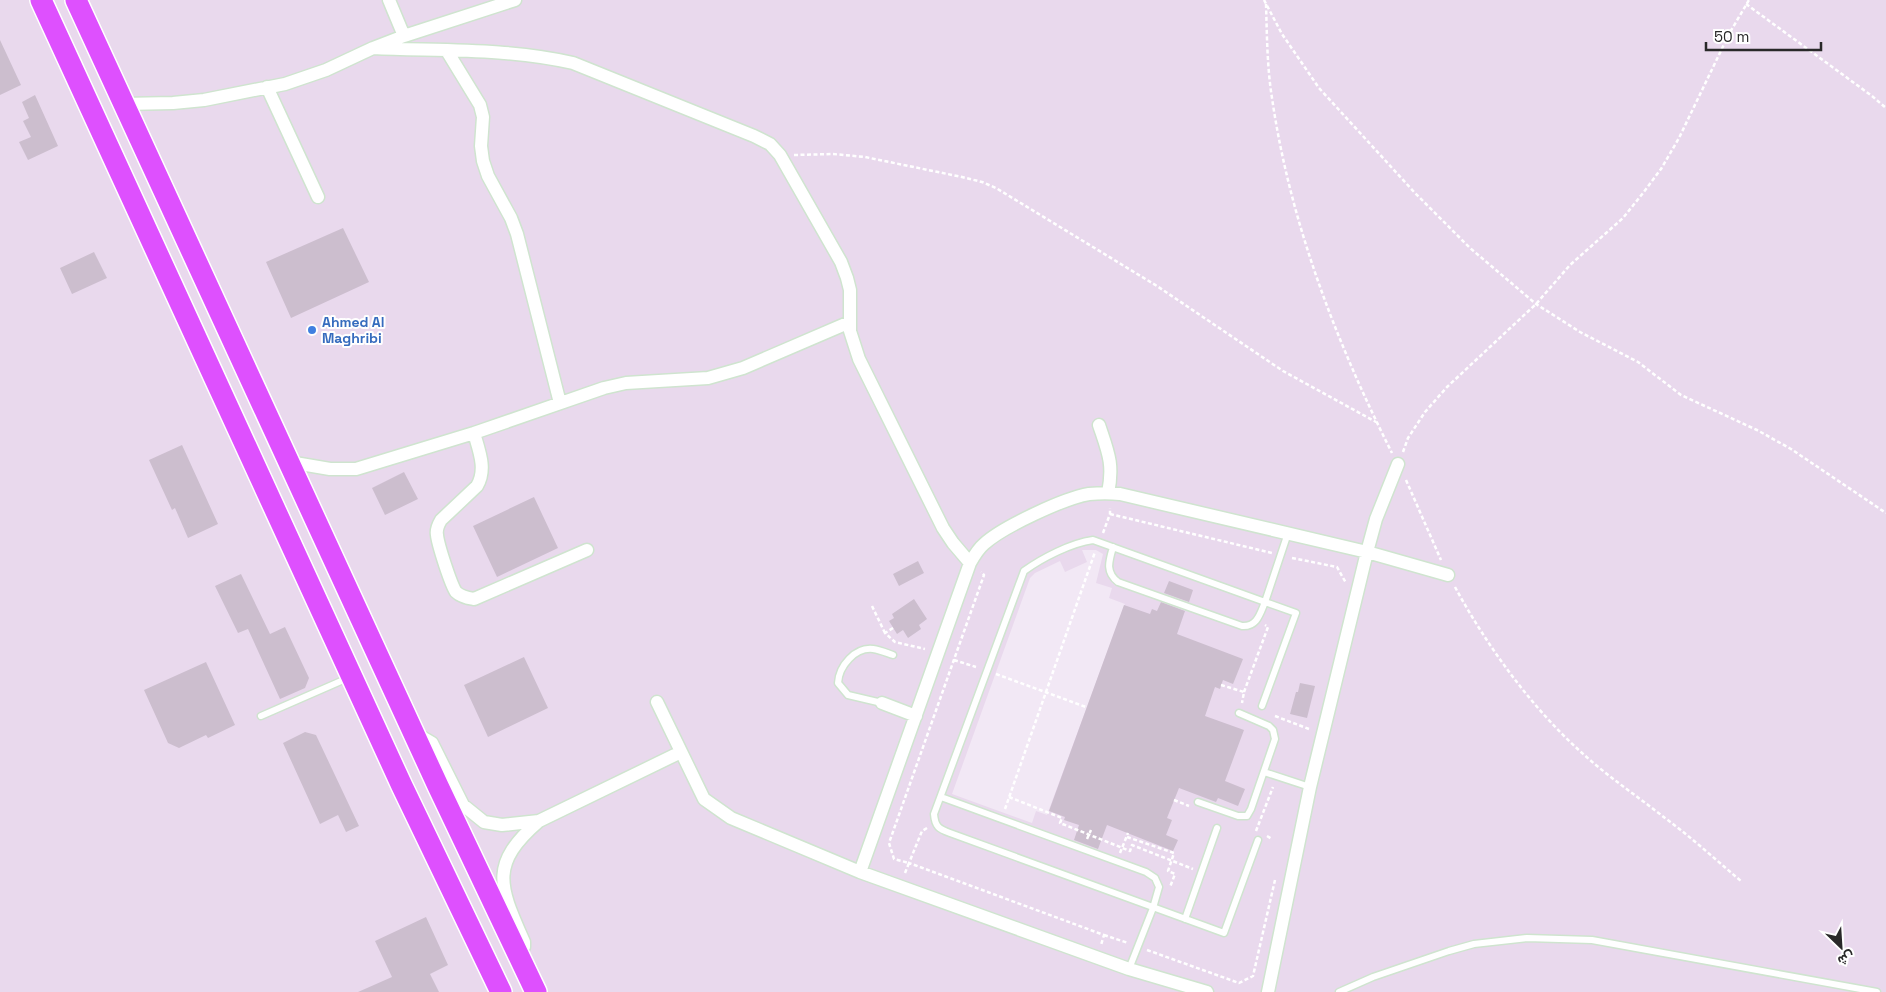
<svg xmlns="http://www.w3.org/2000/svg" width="1886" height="992" viewBox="0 0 1886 992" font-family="'Space Grotesk',Vazirmatn,sans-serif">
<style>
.plaza{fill:#f2e8f5}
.building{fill:#ccbece}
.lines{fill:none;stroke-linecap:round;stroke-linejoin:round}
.service-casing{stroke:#cfe4cf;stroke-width:9}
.minor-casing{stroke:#cfe4cf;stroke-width:15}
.trunk-casing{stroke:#fff;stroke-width:24}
.path{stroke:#fff;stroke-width:2.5;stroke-dasharray:4 2.5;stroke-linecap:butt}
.service{stroke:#fff;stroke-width:6}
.minor{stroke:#fff;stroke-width:12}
.trunk{stroke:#de50fe;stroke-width:21}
.shop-dot{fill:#3f7fe0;stroke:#fff;stroke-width:2}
.labels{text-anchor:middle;stroke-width:4;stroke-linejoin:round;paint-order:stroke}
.shop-label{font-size:14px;font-weight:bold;fill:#366cbe;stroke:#fff;text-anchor:start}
</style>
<rect width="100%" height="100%" fill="#e9d9ed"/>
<!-- plaza -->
<path class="plaza" d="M1082,550H1096L1103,554L1096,583L1112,588L1109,598L1125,604L1047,815L1036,811L1032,823L952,794L1030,578L1035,573L1060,561L1065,572L1087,562Z"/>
<!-- building -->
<path class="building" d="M0,40L21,85L0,95Z
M35,95L58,146L28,160L19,142L31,137L23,121L29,118L22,102Z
M343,228L369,282L291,318L266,262Z
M94,252L107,278L72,294L60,268Z
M182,445L218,524L188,538L175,508L172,510L149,460Z
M404,472L418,499L385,515L372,488Z
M534,497L558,548L497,577L473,526Z
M918,561L924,573L899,586L893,574Z
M241,574L270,634L285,627L309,678L305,688L280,699L248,629L238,633L215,586Z
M1169,581L1193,590L1189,602L1164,593Z
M914,599L927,619L919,625L921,629L908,638L903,630L897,634L889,621L894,618L892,614Z
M1161,602L1185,611L1177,634L1243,659L1233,684L1223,680L1220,689L1215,687L1205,716L1244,730L1225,781L1245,789L1238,806L1218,798L1216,802L1179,788L1167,818L1172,820L1166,835L1178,840L1173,851L1107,825L1098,849L1074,840L1079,825L1064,820L1065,817L1049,811L1124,605L1150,614L1152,609L1157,611Z
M524,657L548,708L488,737L464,685Z
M206,662L235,725L208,738L206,735L179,748L168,743L144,690Z
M1300,683L1315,686L1307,718L1290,714L1296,692H1298Z
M305,732L316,735L359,826L346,832L338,815L320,824L283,743Z
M426,917L448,965L430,974L439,992H358L392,977L375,941Z"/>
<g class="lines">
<!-- service casing -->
<g class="service-casing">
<path id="service" d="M1113,547C1109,561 1105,572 1118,582L1242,626C1257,627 1260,614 1265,602L1296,613L1262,706
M882,703L848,695L838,683C839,666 855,647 873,649C880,650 887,653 893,655
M261,716L348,678
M1264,772L1310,787
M941,797L1146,872L1155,878L1159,887L1153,908L1129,969
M1198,802L1238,816H1247L1251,809L1275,739L1273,730L1269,726L1239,713
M1258,840L1224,933L950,833C939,829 935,827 934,814L1024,571C1042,558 1071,543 1093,540L1265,602L1288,533
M1185,919L1217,828
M1339,992L1373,977L1449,951L1474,944L1527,938L1592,940L1877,992"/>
</g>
<!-- minor casing -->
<g class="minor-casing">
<path id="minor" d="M389,0L404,36
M373,48C439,51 508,48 573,63L754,136L770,144L780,155L841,262L847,278L850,290V331L859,359L943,528L953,543L970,563
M447,51L480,105L483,117L481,146L483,161L488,176L511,218L517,234L560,403
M267,87L318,197
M123,104L173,103L204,100L285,84L326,70L373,48L404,36L515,0
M1099,425C1108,452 1114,464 1108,493
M474,433C479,451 487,469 477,486L441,520C438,525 436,530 437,535C438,545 451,585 456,592C461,597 468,598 474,599L587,550
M289,462L330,469H356L474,433L604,388L626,383L708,378L743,368L850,322
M657,702L704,799L731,818L860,872L1129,969L1207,992
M882,703L916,716
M415,733L432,743L463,805L484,822L502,825L539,821C488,865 500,887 524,942V947
M539,821L681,752
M860,872L970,563C974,556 978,549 984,544C1002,527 1065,498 1089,494C1100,493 1110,493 1120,494L1367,552L1448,575
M1268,992L1310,787L1367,552L1376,519L1398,464"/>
</g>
<!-- trunk casing -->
<g class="trunk-casing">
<path id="trunk" d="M41,0L402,786L501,992
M76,0L438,786L536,992"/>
</g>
<!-- path -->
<path class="path" d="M1264,0L1282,34L1319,88L1415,193L1470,248L1536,304L1580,332L1638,362L1681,395L1757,430L1791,449L1886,513
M1266,4C1267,35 1267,67 1272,98C1290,222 1336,342 1392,453
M1746,4L1872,96L1886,108
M794,155L833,154L865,157L962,177L982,182L996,188L1157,286L1283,371L1376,422
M1403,452L1408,438L1425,412L1447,387L1536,304L1570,265L1623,218L1643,193L1661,169L1679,138L1729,34L1749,0
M1406,480L1441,560
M1110,514L1272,553
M1103,533L1110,514V508
M1292,558L1337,567L1346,583
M1455,587C1487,646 1531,707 1581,752C1607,776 1637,796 1665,818C1691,837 1716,860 1741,881
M872,606L885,633
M893,628L885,633L895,642L925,649
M954,660L976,667
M996,674L1086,707
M1221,685L1244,692L1242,703
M1244,692L1268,627L1265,625
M1275,716L1309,729
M1009,797L1062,818L1060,823L1130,851L1132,845L1193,869
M1174,800L1189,806
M1005,809L1095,552
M927,828L922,831L909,863L1104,935L1101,945
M1256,831L1273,787
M1267,836L1272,839
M1127,837L1174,853L1168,871L1175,874L1170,887
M1087,839L1091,830
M1120,853L1128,833
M905,873L909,863L894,859L889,843L984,575L981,572
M1104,935L1128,943
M1147,950L1239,983L1253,976L1275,880"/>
<!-- service -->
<use href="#service" class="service"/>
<!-- minor -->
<use href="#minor" class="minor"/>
<!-- trunk -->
<use href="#trunk" class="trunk"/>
</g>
<!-- markers -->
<circle class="shop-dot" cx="312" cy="330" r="5"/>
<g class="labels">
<!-- shop labels -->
<g class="shop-label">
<text x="322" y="327">Ahmed Al<tspan x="322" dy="16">Maghribi</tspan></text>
</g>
</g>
<!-- north arrow -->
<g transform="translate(1841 947) rotate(155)" stroke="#ffffff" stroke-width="4" paint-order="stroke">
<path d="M0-4L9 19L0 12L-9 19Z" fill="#292929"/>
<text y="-8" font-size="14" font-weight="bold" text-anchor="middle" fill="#292929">ش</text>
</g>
<!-- scale -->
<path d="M1706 42v8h115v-8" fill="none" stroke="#292929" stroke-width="2.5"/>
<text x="1714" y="42" font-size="15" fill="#292929" stroke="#ffffff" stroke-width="4" paint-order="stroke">50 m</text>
</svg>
